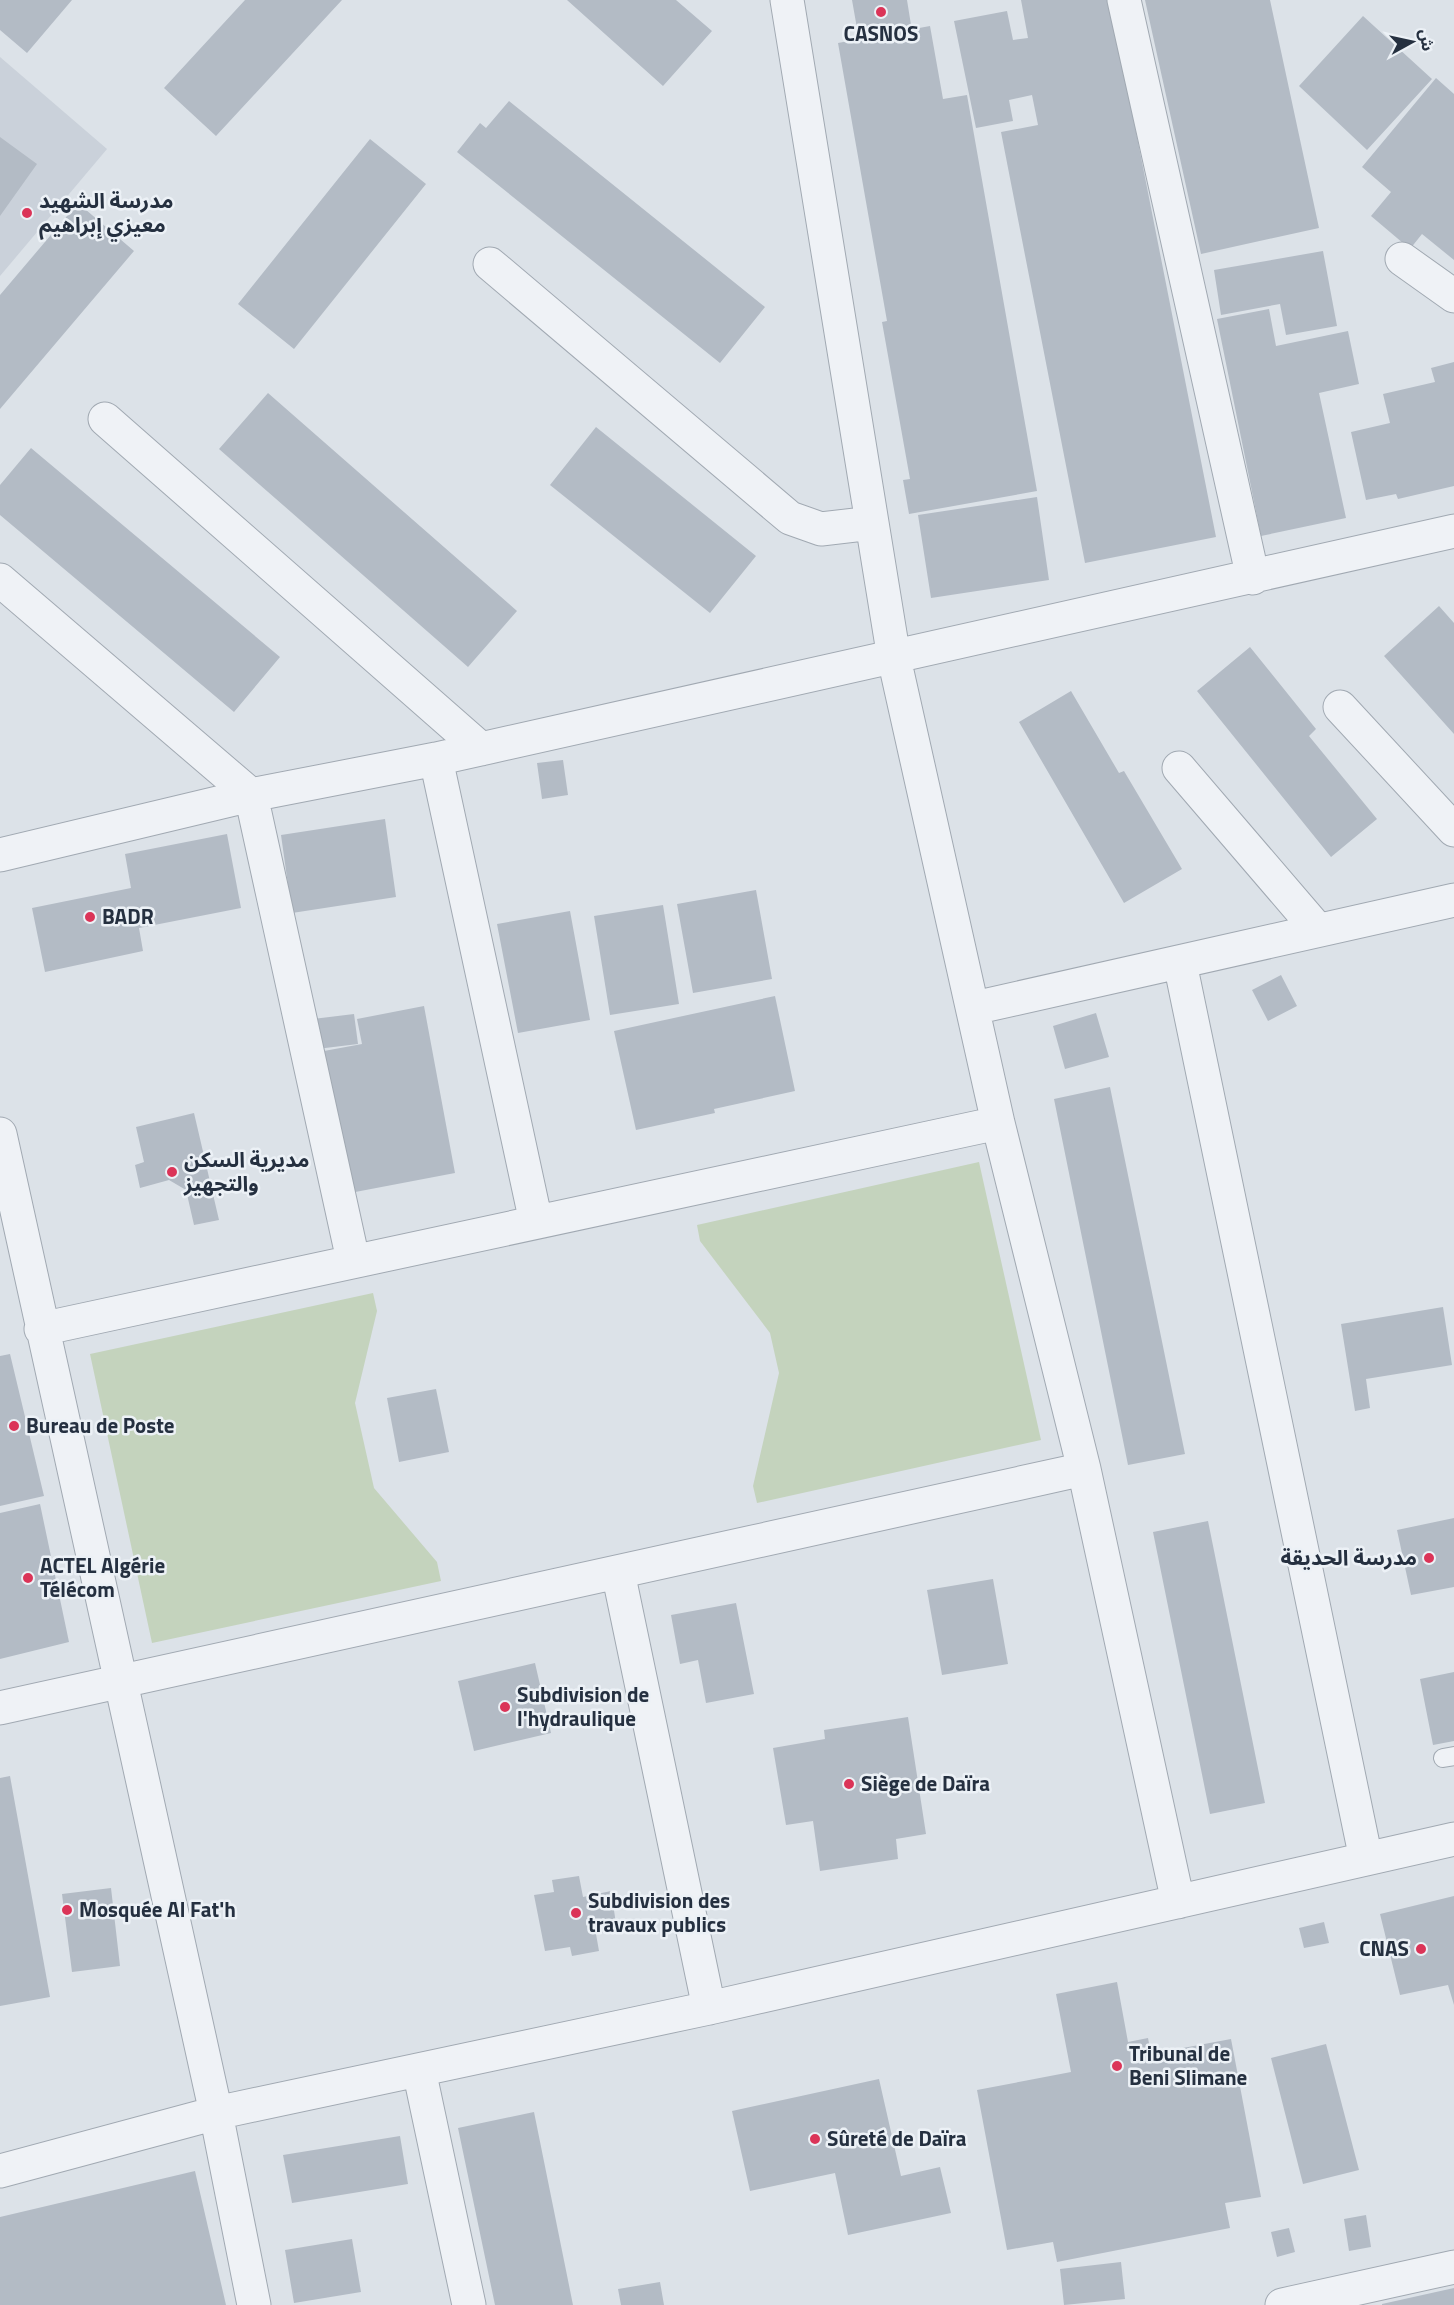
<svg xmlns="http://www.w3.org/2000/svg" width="1454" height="2305" viewBox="0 0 1454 2305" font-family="'Titillium Web','Noto Sans Arabic',sans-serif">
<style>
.built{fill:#cad1da}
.green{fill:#c4d3bd}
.building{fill:#b3bbc5}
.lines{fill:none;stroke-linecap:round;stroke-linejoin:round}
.lane-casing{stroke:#a1a9b2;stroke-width:20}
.street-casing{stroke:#a1a9b2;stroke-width:35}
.lane{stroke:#eff2f6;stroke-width:18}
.street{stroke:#eff2f6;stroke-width:33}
.poi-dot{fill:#db3458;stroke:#ecf1f6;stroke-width:2}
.labels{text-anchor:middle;stroke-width:5;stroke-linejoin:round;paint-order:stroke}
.poi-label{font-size:21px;font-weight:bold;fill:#253040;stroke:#ecf1f6;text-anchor:start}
</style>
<rect width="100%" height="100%" fill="#dce2e8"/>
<!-- built -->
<path class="built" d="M0,57L107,149L0,276Z"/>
<!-- green -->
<path class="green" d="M979,1162L1041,1440L757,1503L753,1486L779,1373L770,1333L700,1241L697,1225Z
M373,1293L377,1311L355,1403L374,1488L437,1562L441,1581L152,1643L90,1354Z"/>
<!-- building -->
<path class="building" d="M0,0H72L27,53L0,30Z
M245,0H342L216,136L164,88Z
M567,0H676L712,31L663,86Z
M852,0H907L911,25L858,34Z
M1021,0H1110L1216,537L1085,563L1001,132L1038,125L1032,95L1009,100L1013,121L976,128L954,21L1007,11L1013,40L1028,38Z
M1145,0H1270L1319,228L1201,254Z
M1363,16L1432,79L1367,150L1299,86Z
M930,26L943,99L967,95L1037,491L909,514L903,480L910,479L882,322L887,321L838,43Z
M1436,78L1454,94V260L1422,234L1410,249L1371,216L1391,192L1362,167Z
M509,101L765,307L720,363L457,152L480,123L486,128Z
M0,137L37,164L0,216Z
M370,139L426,184L294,349L238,304Z
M78,203L134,251L0,409V295Z
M1323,251L1337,326L1286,335L1280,304L1221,315L1214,270Z
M1269,309L1276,346L1348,331L1359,384L1319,393L1346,518L1261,536L1217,319Z
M1454,362V486L1398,499L1396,494L1366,500L1351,432L1390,423L1383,394L1435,382L1431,368Z
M268,393L517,611L468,667L219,449Z
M596,427L756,556L710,613L550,485Z
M31,448L280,657L234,712L0,515V485Z
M1037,497L1049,580L931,598L918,515Z
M1439,606L1454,623V734L1384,656Z
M1250,647L1316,729L1309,736L1377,819L1331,857L1197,691Z
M1071,691L1119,773L1124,771L1182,869L1124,903L1019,722Z
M563,760L568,795L542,799L537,763Z
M385,819L396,897L292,913L281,835Z
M227,834L241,908L139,928L143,951L45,972L32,908L131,888L125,854Z
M756,890L772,979L693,993L677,904Z
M663,905L679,1004L610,1015L594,916Z
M570,911L590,1020L518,1033L497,924Z
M1281,975L1297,1006L1268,1021L1252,990Z
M775,996L795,1091L714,1109L715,1113L636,1130L614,1031Z
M424,1006L455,1173L350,1193L324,1051L362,1044L357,1019Z
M1096,1013L1109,1057L1065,1069L1053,1026Z
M354,1014L358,1044L317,1049L313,1019Z
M1110,1087L1185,1454L1128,1465L1054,1099Z
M194,1113L219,1220L194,1225L186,1190L169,1180L140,1188L135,1165L144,1162L136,1127Z
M1443,1307L1452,1365L1366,1379L1370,1408L1355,1411L1341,1324Z
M10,1354L44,1496L0,1506V1356Z
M436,1389L449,1452L399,1462L387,1398Z
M40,1504L69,1642L0,1659V1513Z
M1454,1518V1587L1411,1595L1397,1530Z
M1208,1521L1265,1803L1210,1814L1153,1532Z
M993,1579L1008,1664L942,1675L927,1590Z
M736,1603L754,1694L706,1703L698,1660L680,1664L671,1615Z
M535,1663L551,1733L474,1751L458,1681Z
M1454,1672V1741L1433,1745L1420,1679Z
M908,1717L926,1834L896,1839L898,1859L820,1871L813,1821L786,1825L773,1748L825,1739L824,1730Z
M10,1776L50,1997L0,2006V1778Z
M579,1876L583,1897L611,1891L617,1930L596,1934L599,1951L572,1956L570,1947L545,1951L534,1895L554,1892L552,1880Z
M111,1888L120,1966L72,1972L62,1894Z
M1454,1896V2005L1448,1985L1400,1995L1380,1914Z
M1324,1922L1329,1943L1304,1948L1299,1928Z
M1117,1982L1128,2042L1148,2038L1151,2054L1231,2039L1261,2197L1225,2203L1230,2228L1057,2262L1053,2242L1007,2250L977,2090L1071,2072L1056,1994Z
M1326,2044L1359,2170L1303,2184L1271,2058Z
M879,2079L901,2176L940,2167L951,2213L848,2235L835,2173L750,2191L732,2111Z
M534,2112L573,2305H495L458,2128Z
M400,2136L408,2184L292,2203L283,2155Z
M195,2171L226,2305H0V2217Z
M1366,2215L1371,2247L1349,2251L1344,2219Z
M1289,2228L1295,2252L1277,2257L1271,2232Z
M352,2239L361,2292L294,2303L285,2250Z
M1121,2262L1125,2299L1064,2305L1060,2269Z
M660,2282L664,2305H621L618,2289Z
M1454,2288V2305H1382V2304Z"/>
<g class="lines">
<!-- lane casing -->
<g class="lane-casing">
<path id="lane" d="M1443,1758L1454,1756"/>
</g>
<!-- street casing -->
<g class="street-casing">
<path id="street" d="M787,0L894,658L998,1123L1084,1469L1178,1902
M1124,0L1253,578
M1402,259L1454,296
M490,264L790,518L821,529L872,523
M105,419L481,749
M0,580L251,795L353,1260
M1340,707L1454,830
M436,759L536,1222
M1179,768L1317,929
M0,855L251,795L436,759L1454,531
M1180,963L1366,1859
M974,1008L1454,900
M0,1134L216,2113L254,2305
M41,1329L998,1123
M618,1572L709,2008
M0,1708L1084,1469
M419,2070L469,2305
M0,2171L216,2113L709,2008L1454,1839
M1282,2305L1454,2267"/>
</g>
<!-- lane -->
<use href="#lane" class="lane"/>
<!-- street -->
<use href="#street" class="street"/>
</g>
<!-- markers -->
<g class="poi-dot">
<circle cx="881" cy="12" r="6"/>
<circle cx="27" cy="213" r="6"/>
<circle cx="90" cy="917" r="6"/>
<circle cx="172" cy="1172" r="6"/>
<circle cx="14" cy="1426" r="6"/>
<circle cx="1429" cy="1558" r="6"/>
<circle cx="28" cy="1578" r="6"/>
<circle cx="505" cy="1707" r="6"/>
<circle cx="849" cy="1784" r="6"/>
<circle cx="67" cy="1910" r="6"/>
<circle cx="576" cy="1913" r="6"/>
<circle cx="1421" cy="1949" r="6"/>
<circle cx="1117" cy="2066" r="6"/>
<circle cx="815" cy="2139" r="6"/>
</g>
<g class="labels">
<!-- poi labels -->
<g class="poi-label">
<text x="881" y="41" text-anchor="middle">CASNOS</text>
<text x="39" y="208">مدرسة الشهيد<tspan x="39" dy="24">معيزي إبراهيم</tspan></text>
<text x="102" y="924">BADR</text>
<text x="184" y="1167">مديرية السكن<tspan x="184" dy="24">والتجهيز</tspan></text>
<text x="26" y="1433">Bureau de Poste</text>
<text x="1417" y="1565" text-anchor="end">مدرسة الحديقة</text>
<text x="40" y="1573">ACTEL Algérie<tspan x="40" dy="24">Télécom</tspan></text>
<text x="517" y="1702">Subdivision de<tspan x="517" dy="24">l'hydraulique</tspan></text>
<text x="861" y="1791">Siège de Daïra</text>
<text x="588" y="1908">Subdivision des<tspan x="588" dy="24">travaux publics</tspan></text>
<text x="79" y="1917">Mosquée Al Fat'h</text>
<text x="1409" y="1956" text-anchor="end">CNAS</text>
<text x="1129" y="2061">Tribunal de<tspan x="1129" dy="24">Beni Slimane</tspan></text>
<text x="827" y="2146">Sûreté de Daïra</text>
</g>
</g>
<!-- north arrow -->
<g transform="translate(1412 42) rotate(82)" stroke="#ecf1f6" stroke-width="4.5" paint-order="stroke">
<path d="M0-4.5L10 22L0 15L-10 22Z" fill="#253040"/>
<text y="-9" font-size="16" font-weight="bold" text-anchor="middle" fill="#253040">ش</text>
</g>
</svg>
